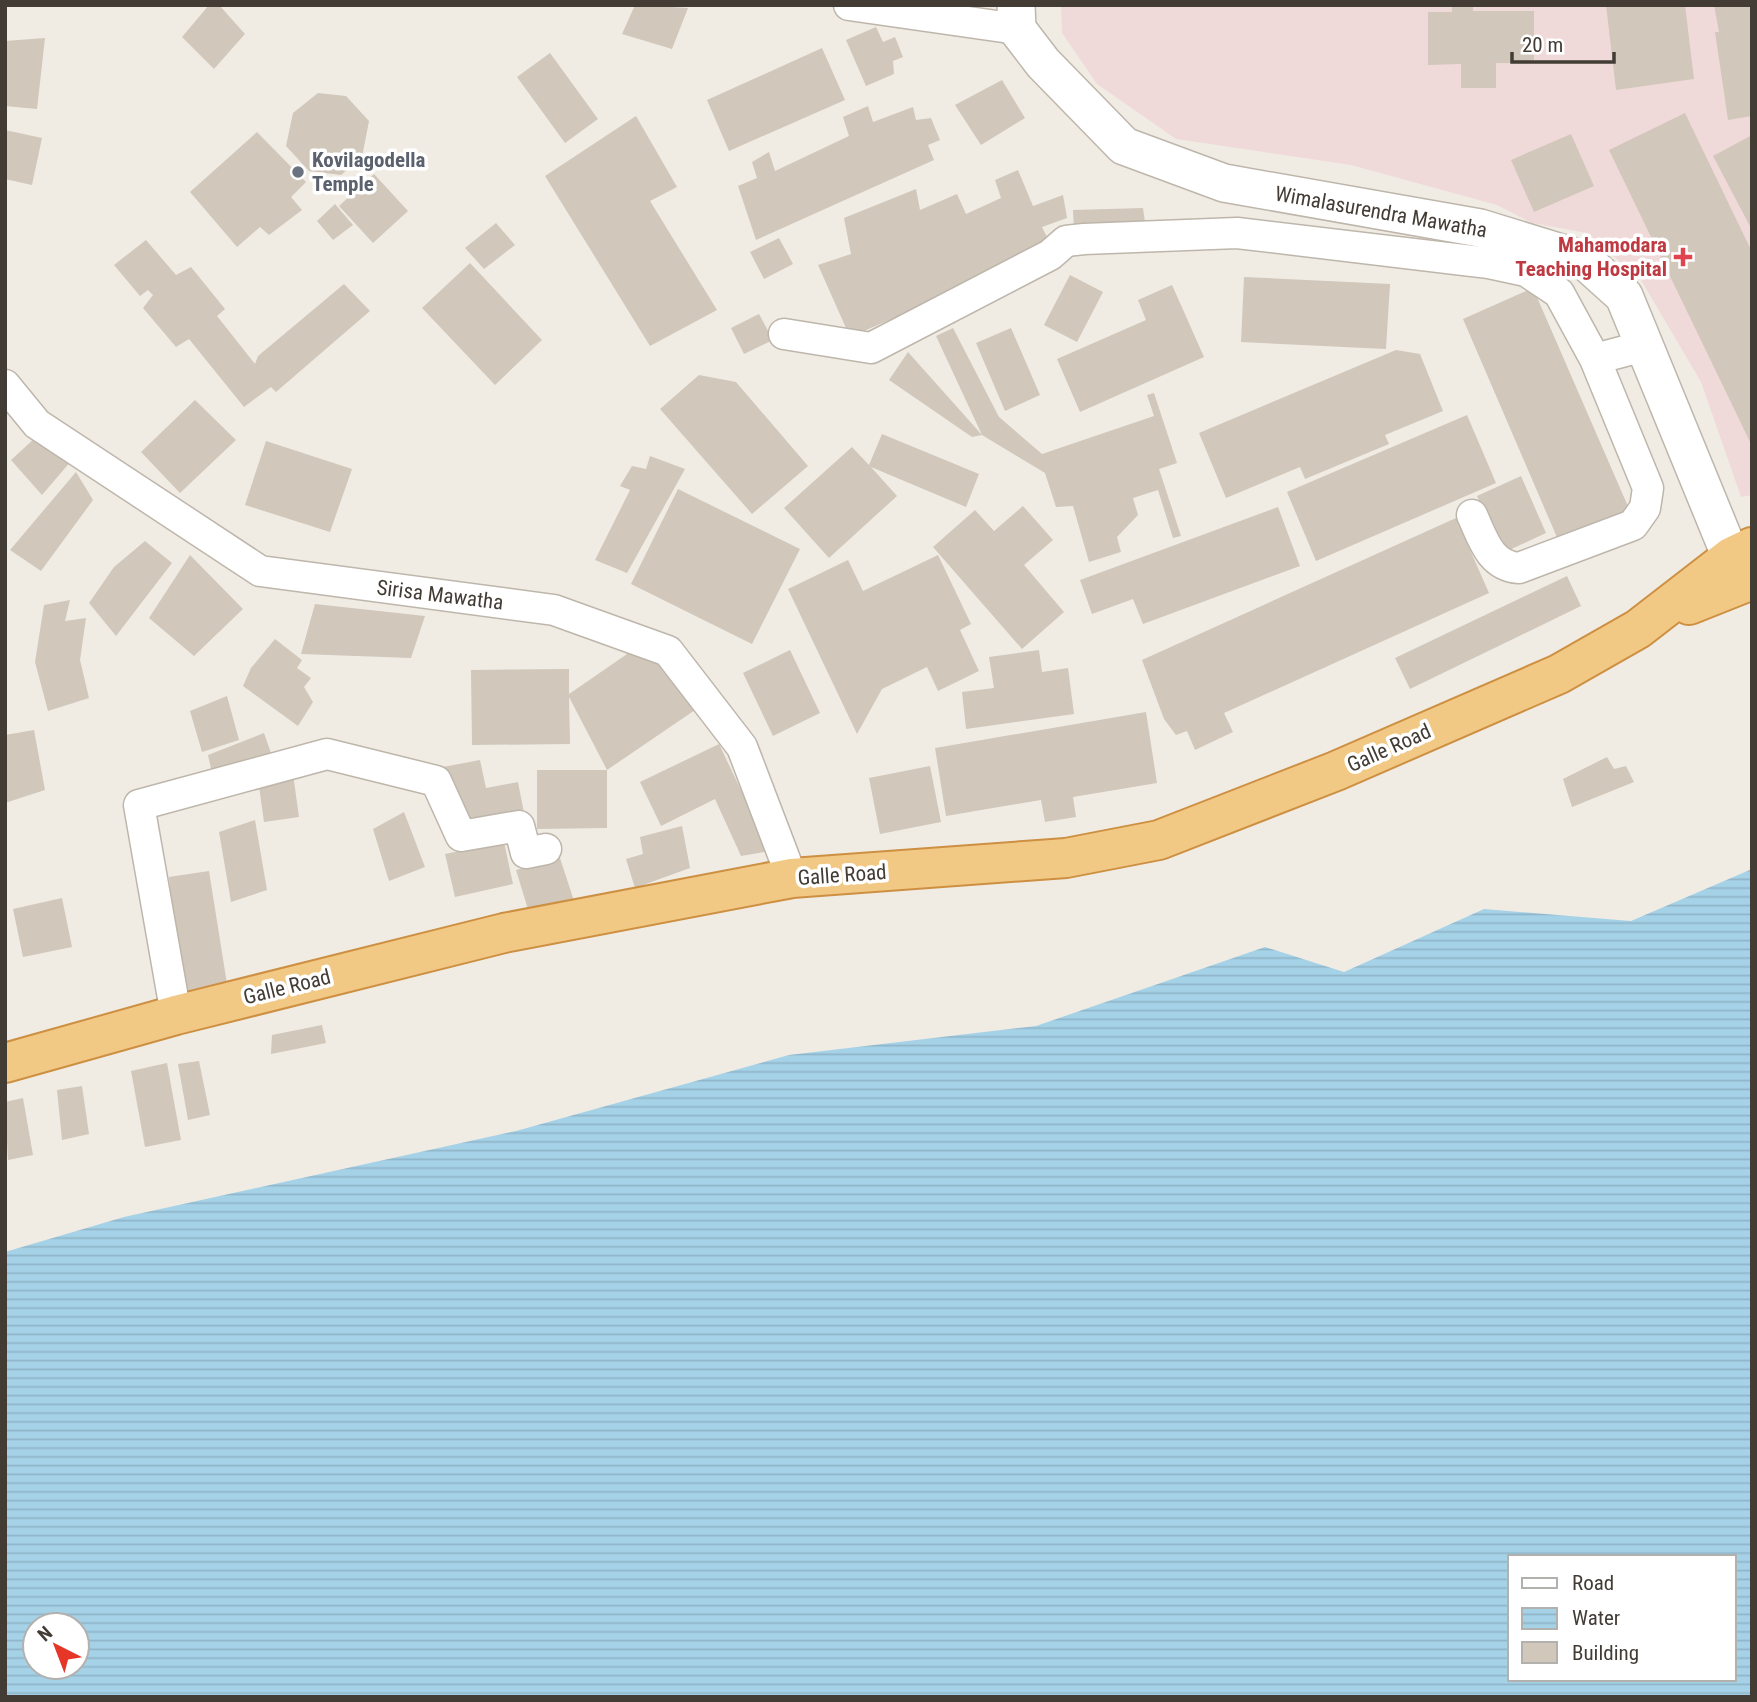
<svg xmlns="http://www.w3.org/2000/svg" width="1757" height="1702" viewBox="0 0 1757 1702" font-family="'Roboto Condensed',sans-serif">
<style>
.medical{fill:#f0dad9}
.water{fill:url(#water-rules);fill-rule:evenodd}
.building{fill:#d1c7bb}
.lines{fill:none;stroke-linecap:round;stroke-linejoin:round}
.minor-casing{stroke:#beb6ab;stroke-width:33}
.tertiary-casing{stroke:#beb6ab;stroke-width:40}
.trunk-casing{stroke:#cd9042;stroke-width:42}
.minor{stroke:#fff;stroke-width:30}
.tertiary{stroke:#fff;stroke-width:37}
.trunk{stroke:#f2c885;stroke-width:38}
.worship-dot{fill:#6b7280;stroke:#fff;stroke-width:2.5}
.health-dot{fill:#e0444e;stroke:#fff;stroke-width:2.5}
.labels{text-anchor:middle;stroke-width:7;stroke-linejoin:round;paint-order:stroke}
.worship-label{font-size:21px;font-weight:bold;fill:#5b616d;stroke:#fff;text-anchor:start}
.street-label{font-size:21px;fill:#423c35;stroke:#fff}
.health-label{font-size:21px;font-weight:bold;fill:#be3a42;stroke:#fff;text-anchor:end}
</style>
<defs>
<pattern id="water-rules" width="6" height="5" patternUnits="userSpaceOnUse" patternTransform="scale(1.75)"><rect width="6" height="5" fill="#a6d2e8"/><path d="M0 2.5h6" fill="none" stroke="#90b5c8"/></pattern>
</defs>
<rect width="100%" height="100%" fill="#f0ece4"/>
<!-- medical -->
<path class="medical" d="M1061,5H1752V495L1741,497L1701,382L1641,280L1587,233L1532,223L1497,205L1351,165L1176,139L1097,84L1062,33Z"/>
<!-- water -->
<path class="water" d="M1752,869V1697H5V1252L124,1217L516,1131L789,1055L1036,1026L1265,947L1344,972L1484,909L1631,921ZM1510,1557H1734V1679H1510ZM35,1625H77V1667H35Z"/>
<!-- building -->
<path class="building" d="M209,5H219L245,34L214,69L182,37Z
M635,5L688,8L672,49L622,34Z
M1452,5H1473V11H1534V63H1496V88H1461V64L1428,65V12H1452Z
M1606,5H1685L1694,79L1616,90Z
M1714,5H1752V116L1728,120L1715,32H1719Z
M876,27L883,42L895,37L903,57L893,61L894,74L866,86L846,40Z
M45,38L37,109L5,106V41Z
M822,48L845,100L729,151L707,100Z
M550,53L598,119L565,143L517,77Z
M1002,80L1025,118L981,145L955,105Z
M318,93L346,96L369,121L362,157L341,175L309,171L286,146L293,113Z
M868,106L873,122L913,107L916,120L931,118L940,140L928,145L934,160L756,240L738,186L757,178L752,162L769,152L775,171L849,136L843,117Z
M1685,113L1752,252V446L1609,150Z
M636,116L677,187L650,201L717,310L650,346L545,176Z
M5,130L42,138L32,185L5,179Z
M257,132L306,182L291,197L302,210L269,235L260,227L237,247L190,192Z
M1571,134L1594,186L1534,212L1511,160Z
M1752,135V230L1713,156Z
M1018,170L1033,206L1063,195L1067,218L1042,227L1053,249L850,337L818,265L851,254L844,218L916,189L920,210L957,194L966,214L1001,198L995,180Z
M374,174L408,211L373,243L339,206Z
M335,204L353,225L333,240L317,221Z
M1143,208L1149,250H1075L1073,210Z
M496,223L515,245L484,269L465,248Z
M779,238L793,264L764,279L750,252Z
M146,240L176,275L191,267L225,309L217,316L255,364L258,356L344,284L370,311L276,392L271,387L244,407L189,339L176,347L143,308L153,295L148,290L140,296L114,265Z
M470,263L542,340L495,385L422,308Z
M1070,275L1103,292L1077,342L1044,325Z
M1244,277L1390,284L1386,349L1241,342Z
M1172,285L1204,357L1080,412L1057,359L1146,320L1138,300Z
M1533,288L1630,511L1559,542L1463,319Z
M759,314L773,340L744,354L731,328Z
M953,328L999,417L1042,454L1154,416L1147,395L1154,393L1177,463L1159,469L1181,536L1173,538L1158,490L1133,498L1138,515L1117,537L1121,552L1089,562L1073,506L1056,507L1045,473L982,435L972,437L889,380L908,352L982,435L936,336Z
M1011,328L1040,395L1005,411L976,343Z
M1396,350L1420,354L1443,411L1385,435L1389,444L1305,479L1300,467L1226,498L1199,433Z
M699,375L736,382L808,466L752,514L660,409Z
M195,400L236,440L180,493L141,452Z
M1467,415L1496,483L1316,561L1287,492Z
M882,434L979,474L966,507L871,467L897,496L829,558L784,508L852,447L869,465Z
M35,438L72,460L42,495L11,460Z
M266,441L352,469L330,532L245,505Z
M650,456L685,469L627,573L595,560L630,490L620,486L632,466L646,469Z
M76,472L93,500L41,571L10,550Z
M1521,476L1546,533L1503,553L1477,496Z
M678,489L800,549L752,644L631,584Z
M1023,506L1053,540L1024,565L1064,612L1022,649L933,547L975,510L994,531Z
M1278,507L1300,566L1143,624L1133,599L1092,614L1080,580Z
M1456,518L1489,593L1224,713L1233,732L1195,750L1187,731L1176,735L1164,719L1142,660Z
M145,541L172,563L116,636L89,603L114,567Z
M190,555L243,609L194,656L149,618Z
M938,555L971,624L960,630L979,671L938,691L927,667L882,689L857,734L788,589L848,560L863,591Z
M1567,576L1581,606L1410,689L1395,658Z
M70,600L65,621L86,618L80,660L89,698L48,711L35,662L44,605Z
M315,604L425,616L411,658L301,654Z
M275,639L302,660L297,668L311,678L304,687L313,702L298,726L243,686L251,668Z
M790,650L820,713L773,736L743,673Z
M1039,650L1042,672L1068,668L1074,714L966,729L962,692L994,688L989,657Z
M630,652L665,662L698,708L607,770V828L537,829V770H607L569,697L570,744L472,745L471,670L569,669V694Z
M227,696L239,740L202,752L190,711Z
M1146,712L1157,783L1073,797L1076,817L1045,822L1041,800L946,816L935,748Z
M34,730L45,790L5,803V735Z
M264,733L272,756L213,778L208,755Z
M719,744L770,851L741,856L715,799L661,826L640,782Z
M1607,757L1614,769L1626,766L1634,782L1572,807L1563,779Z
M480,760L486,788L518,782L524,813L454,827L443,767Z
M930,766L941,822L880,834L869,778Z
M293,774L299,817L264,822L258,779Z
M404,812L425,867L389,881L373,829Z
M255,820L267,890L231,902L219,832Z
M682,826L690,868L635,888L626,859L643,854L640,837Z
M504,842L513,884L455,897L445,854Z
M560,858L575,904L530,916L516,870Z
M209,871L227,984L181,996L169,877Z
M62,898L72,947L23,957L13,909Z
M322,1025L326,1043L271,1054L272,1035Z
M199,1061L210,1115L188,1120L178,1064Z
M167,1063L181,1140L145,1147L131,1071Z
M82,1086L89,1134L62,1140L57,1090Z
M23,1098L33,1155L8,1160L5,1102Z"/>
<g class="lines">
<!-- minor casing -->
<g class="minor-casing">
<path id="minor" d="M849,5L1017,29
M784,334L871,348L1050,255L1066,241L1084,239L1237,233L1489,263L1526,271L1559,293L1595,359L1648,488L1645,508L1633,525L1519,568C1490,566 1483,539 1472,515
M1595,359L1644,346
M5,385L37,424L260,571L554,610L668,651L742,747L792,878
M176,1015L139,805L327,754L436,781L461,836L519,826L526,853L546,849"/>
</g>
<!-- tertiary casing -->
<g class="tertiary-casing">
<path id="tertiary" d="M1016,5L1017,29L1043,63L1124,146L1224,183L1480,228L1584,260L1624,296L1742,584"/>
</g>
<!-- trunk casing -->
<g class="trunk-casing">
<path id="trunk" d="M1689,605L1752,580
M5,1063L176,1015L504,933L792,878L1066,858L1159,840L1336,771L1559,674L1638,629L1731,557L1752,547"/>
</g>
<!-- minor -->
<use href="#minor" class="minor"/>
<!-- tertiary -->
<use href="#tertiary" class="tertiary"/>
<!-- trunk -->
<use href="#trunk" class="trunk"/>
</g>
<!-- markers -->
<circle class="worship-dot" cx="298" cy="172" r="7"/>
<path class="health-dot" d="M1679.5 246.5h7v7h7v7h-7v7h-7v-7h-7v-7h7z"/>
<g class="labels">
<!-- worship labels -->
<g class="worship-label">
<text x="312" y="167">Kovilagodella<tspan x="312" dy="24">Temple</tspan></text>
</g>
<!-- street labels -->
<g class="street-label">
<text transform="translate(1381 212) rotate(10)" y="7">Wimalasurendra Mawatha</text>
<text transform="translate(440 595) rotate(7)" y="7">Sirisa Mawatha</text>
<text transform="translate(1389 748) rotate(-24)" y="7">Galle Road</text>
<text transform="translate(842 875) rotate(-4)" y="7">Galle Road</text>
<text transform="translate(287 987) rotate(-14)" y="7">Galle Road</text>
</g>
<!-- health labels -->
<g class="health-label">
<text x="1667" y="252">Mahamodara<tspan x="1667" dy="24">Teaching Hospital</tspan></text>
</g>
</g>
<!-- border -->
<rect width="1757" height="1702" fill="none" stroke="#423c35" stroke-width="14"/>
<!-- legend -->
<rect x="1508" y="1555" width="228" height="126" fill="#ffffff" stroke="#b3b1ae" stroke-width="2"/>
<rect x="1522" y="1578" width="35" height="10" fill="#ffffff" stroke="#b3b1ae" stroke-width="2"/>
<text x="1572" y="1590" font-size="21" fill="#423c35">Road</text>
<rect x="1522" y="1608" width="35" height="21" fill="url(#water-rules)" stroke="#b3b1ae" stroke-width="2"/>
<text x="1572" y="1625" font-size="21" fill="#423c35">Water</text>
<rect x="1522" y="1642" width="35" height="21" fill="#d1c7bb" stroke="#b3b1ae" stroke-width="2"/>
<text x="1572" y="1660" font-size="21" fill="#423c35">Building</text>
<!-- north arrow -->
<g transform="translate(56 1646) rotate(318)"><circle r="33" fill="#ffffff" stroke="#b3b1ae" stroke-width="2"/>
<path d="M0-5L12 26L0 18L-12 26Z" fill="#e53627"/>
<text y="-10" font-size="19" font-weight="bold" text-anchor="middle" fill="#423c35">N</text>
</g>
<!-- scale -->
<path d="M1512 52v10h102v-10" fill="none" stroke="#423c35" stroke-width="3.5"/>
<text x="1522" y="52" font-size="21" fill="#423c35" stroke="#ffffff" stroke-width="5" paint-order="stroke">20 m</text>
</svg>
